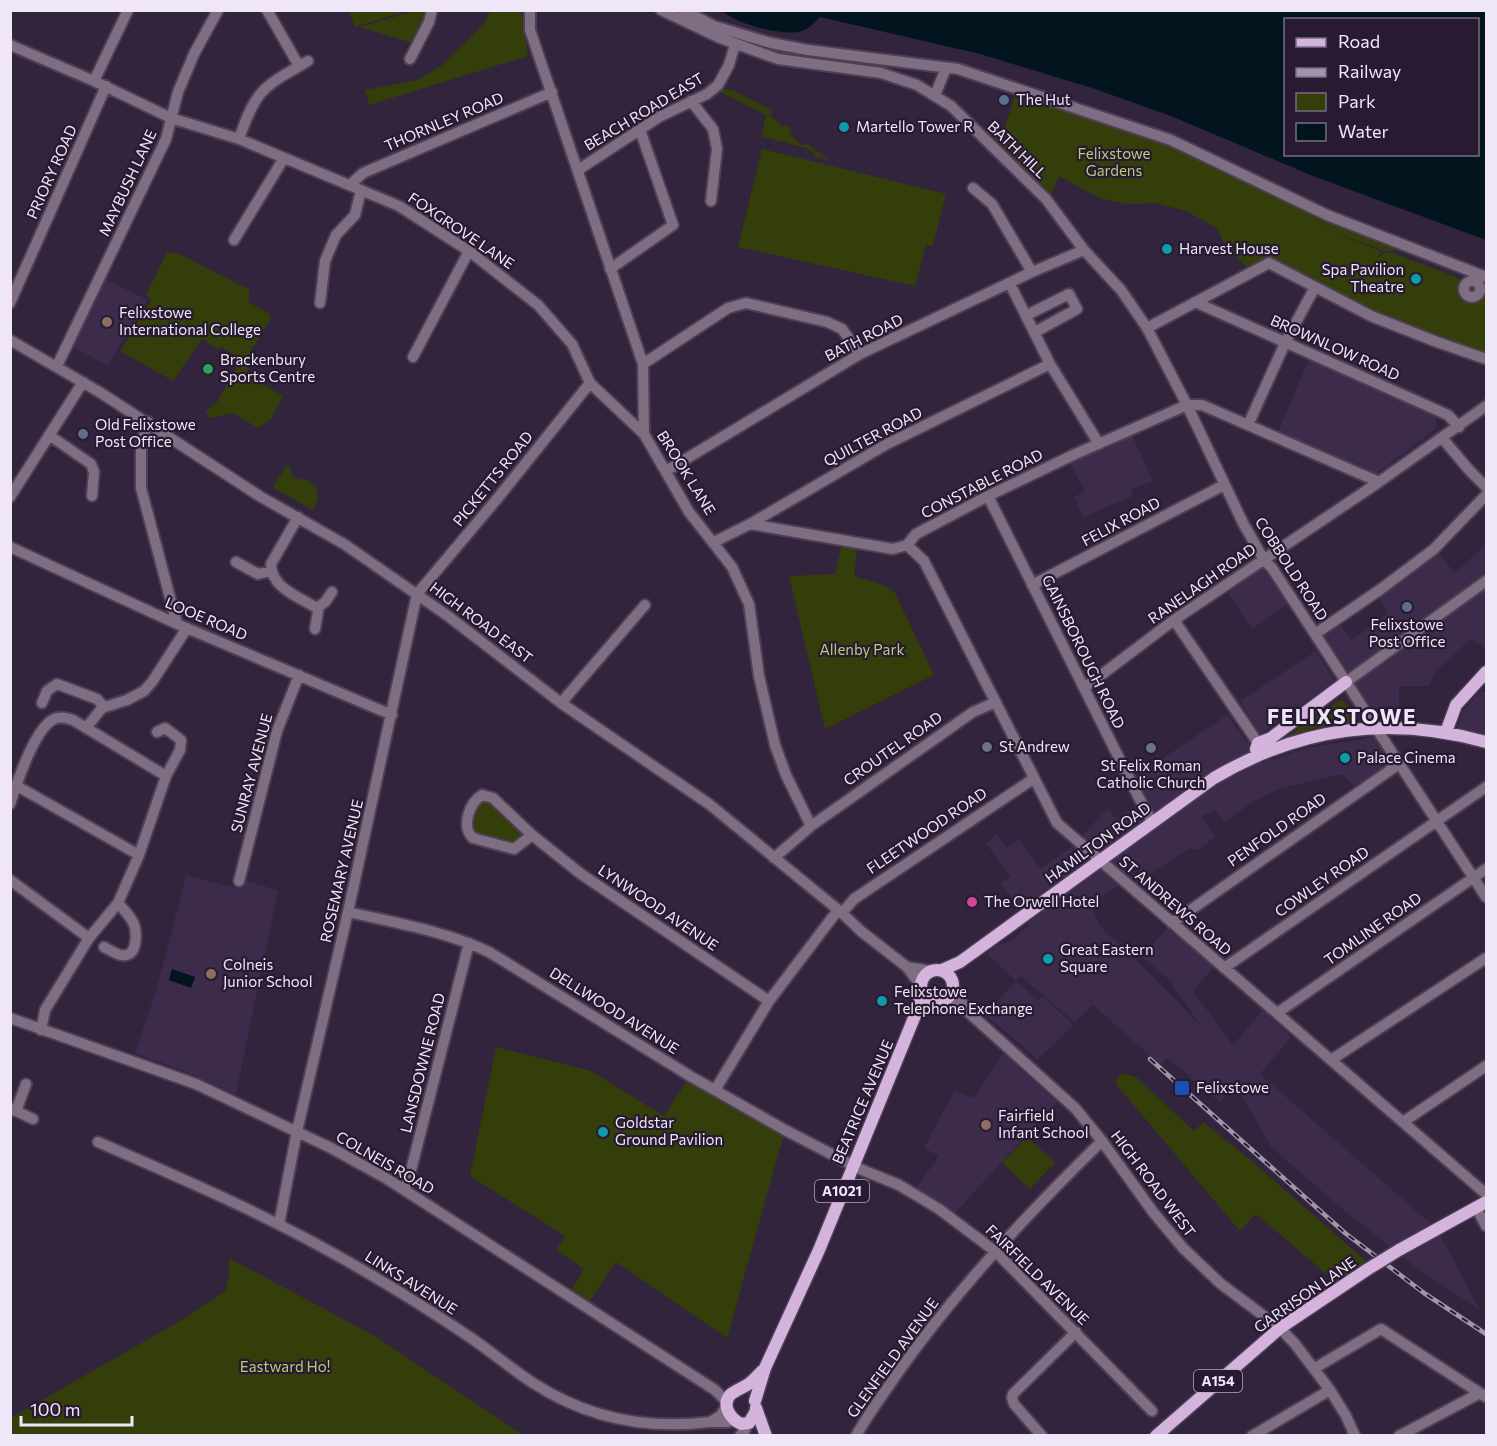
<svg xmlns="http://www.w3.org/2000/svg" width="1497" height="1446" viewBox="0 0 1497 1446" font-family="Commissioner,sans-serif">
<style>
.built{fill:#3c2b4a}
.green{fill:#343e0b}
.water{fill:#02151e;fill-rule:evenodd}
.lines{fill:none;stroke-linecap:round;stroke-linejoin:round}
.minor-casing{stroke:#4c3f56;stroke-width:14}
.major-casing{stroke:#4c3f56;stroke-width:15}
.minor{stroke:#7f6e82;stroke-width:10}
.major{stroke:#d4b3dc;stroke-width:12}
.rail-casing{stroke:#a096aa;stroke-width:4.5}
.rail{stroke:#271a31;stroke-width:2;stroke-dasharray:7;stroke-linecap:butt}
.major-bridge-casing{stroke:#4c3f56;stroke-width:15;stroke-linecap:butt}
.major-bridge{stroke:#d4b3dc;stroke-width:12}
.service-dot{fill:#5c6f8a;stroke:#271a31;stroke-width:2}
.culture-dot{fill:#0f9aa8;stroke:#271a31;stroke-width:2}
.education-dot{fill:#8d6e63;stroke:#271a31;stroke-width:2}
.leisure-dot{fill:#2e9e5b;stroke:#271a31;stroke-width:2}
.worship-dot{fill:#6b7280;stroke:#271a31;stroke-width:2}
.hotel-dot{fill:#d1479c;stroke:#271a31;stroke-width:2}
.transit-dot{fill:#1a4fb4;stroke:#271a31;stroke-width:2}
.labels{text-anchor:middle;stroke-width:4.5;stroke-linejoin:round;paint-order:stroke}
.shield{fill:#271a31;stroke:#b3a9bc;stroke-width:1.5}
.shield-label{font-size:14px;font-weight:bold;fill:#efe6f7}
.poi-label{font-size:15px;fill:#efe6f7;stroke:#271a31;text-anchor:start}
.street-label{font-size:15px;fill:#efe6f7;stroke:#271a31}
.park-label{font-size:15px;fill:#b8cc7a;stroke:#271a31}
.district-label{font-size:21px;font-weight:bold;letter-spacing:1.5px;fill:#efe6f7;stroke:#271a31}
</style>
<rect width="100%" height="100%" fill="#31243c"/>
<!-- built -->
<path class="built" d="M100,277L148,300L107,366L69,344Z
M1309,359L1431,413L1437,419L1435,428L1428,435L1377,473L1370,474L1278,432Z
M1131,433L1153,481L1131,490L1133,496L1084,517L1074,497L1085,491L1068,460Z
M1486,544V649L1471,639L1435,672L1429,686H1399V716L1377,717L1322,636L1339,623L1352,640L1388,613L1378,597L1426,562L1439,554L1455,573Z
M1258,570H1263L1267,573L1288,604L1252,629L1228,593Z
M1316,651L1335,681L1260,734L1240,701Z
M1482,691L1486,693V739L1457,730L1463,712L1476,695Z
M1227,715L1262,763L1306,748L1375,737L1391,763L1355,787L1341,774L1282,788L1253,802L1224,822L1215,810L1202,816L1215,836L1199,850L1191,848L1146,876L1132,865L1127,871L1130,877L1091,905L1100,926L1152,975L1199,1024L1179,994L1172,988L1173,983L1142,957L1167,928L1215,966L1193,991L1233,1045L1263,1010L1291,1037L1260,1074L1437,1229L1480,1310L1418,1269L1341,1208L1271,1147L1235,1084L1220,1102L1167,1058L1160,1065L1093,1005L1075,1022L1020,976L1016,981L1038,1000L1042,996L1074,1025L1036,1061L1035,1057L1009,1034L985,1016L1016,981L987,954L995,946L1010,941L1029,925L1001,883L1010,877L986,843L997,834L1007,847L1019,839L1041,869L1070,848L1108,808L1116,820L1145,800L1134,778Z
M186,875L236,888L239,879L278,890L236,1094L182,1070L135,1053L157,988Z
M1003,1053L1057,1102L955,1213L916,1188L939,1156L924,1148L954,1091L974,1098Z"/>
<!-- green -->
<path class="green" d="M349,11V10L407,11L355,27Z
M414,11H434L412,43L360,27Z
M499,11H521L528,56L369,105L365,90L417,80L441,66L484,24L489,13Z
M725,89L733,90L769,109L773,112L770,115L783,127L787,125L792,130L789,133L801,145L808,144L829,160L807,155L814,156L815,152L809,151L810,149L761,136L766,115L719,91Z
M1016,93L1171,142L1397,244L1395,251H1384L1319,226L1382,252L1378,255L1379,257L1385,253L1390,252L1456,277L1465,284L1463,287L1466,294L1473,297L1480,292L1486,296V356L1379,316L1271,260L1250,270L1224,244L1217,228L1186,211L1155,203L1126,204L1099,198L1059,176L1049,198L980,130L1002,137Z
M762,149L946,194L933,246L926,245L915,286L738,247Z
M167,252L179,254L250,290L248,302L269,313L271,318L252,349L247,375L283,396L271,419L258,428L233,413L209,418L206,411L217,402L241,360L222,347L219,350L202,339L173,381L120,351L151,300L146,295Z
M1465 289a7 7 0 1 1 14 0a7 7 0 1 1-14 0Z
M287,465L290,467C291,477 295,481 306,479L316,487L318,498L313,510L274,488L273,486Z
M843,540L858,542L854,576L886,586L895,593L934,675L825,729L789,576L835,574Z
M1340,700L1344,701L1356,717L1353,722L1310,729L1283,739Z
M485,797L519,827L521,838L516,845L471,833L475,805Z
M496,1047L591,1071L664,1116L690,1076L785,1130L727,1338L616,1262L588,1304L570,1292L584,1269L556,1250L565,1236L470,1176Z
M1121,1073L1136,1077L1194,1131L1203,1122L1253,1162L1367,1262L1336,1282L1256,1214L1240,1231L1115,1083Z
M1027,1137L1055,1163L1030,1189L1002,1163Z
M229,1258L373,1335L523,1435H11V1418L183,1319L225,1291L229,1276Z"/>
<!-- water -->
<path class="water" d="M722,11H1486V240L1313,176L1171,116L1092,88L980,54L820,17C815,22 810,28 802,31C781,37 738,24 722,11ZM1286,20H1478V154H1286Z
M172,969L195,977L191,988L169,980Z"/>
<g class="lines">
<!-- minor casing -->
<g class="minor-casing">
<path id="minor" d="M267,10L299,66
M530,10V30L643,364L644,434L689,512L732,567L749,604L759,676L775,745L786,775L811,826L774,858
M661,10L720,38L778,59L881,73L917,85L951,106L1046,199L1084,250L1121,290L1147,328L1187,405L1243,523L1264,560L1272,568L1486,897
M683,10L714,26L771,43L808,50L958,69L1171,140L1327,215L1486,277
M10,45L94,81L171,118L239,139L399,206L469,251L538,305L572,344L590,383L644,434
M410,59L429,22L432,10
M94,81L128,10
M935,95L946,68
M691,101L713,129L717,149L711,201
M239,139C256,89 263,87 308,61
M578,170L659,117L707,94L718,85L729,65L735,44
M350,185L363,173L552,92
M973,188L992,204L1032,272
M234,240L284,158
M610,269L673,225L640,130
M1464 289a8 8 0 1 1 16 0a8 8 0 1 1-16 0Z
M1010,284L1050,364L1099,444
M1195,302L1448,415L1459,427
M10,303L106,86
M320,303L325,261L336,235L355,215L361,190
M1027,315L1069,294L1077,309L1035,332
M1147,328L1269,263L1371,316L1437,342L1486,359
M10,340L101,393L261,497L344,544L448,616L561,703L709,804L842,913L862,932L907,967L921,986
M413,357L469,251
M643,364L728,308L746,303L827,322L842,329L860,354
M57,366L166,139L178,92L194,54L218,10
M148,422L141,446V488L177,624
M1248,425L1286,341L1315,287
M49,435L91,464L94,472L92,496
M1442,438L1470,471L1486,487
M666,471L860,354L1032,272L1084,250
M988,496L1139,798L1152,822
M10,497L83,382
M298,517L271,564C271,588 299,597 317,608L318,611L315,629
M750,524L893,549L907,545L916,534L988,496L1073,455L1187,405H1202L1379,482
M714,542L750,524L887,444L1050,364
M907,545L924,561L1057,823L1486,1194
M10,547L177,624L392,715
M236,562L258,574L271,571
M1032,585L1224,485
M317,608L325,602L332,592
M1174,620L1258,743
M1315,634L1381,589L1434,549L1486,495
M1346,682L1486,581
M1084,688L1174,620L1379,482L1486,406
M42,703L47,691L57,684L97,699L104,707
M561,703L645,605
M86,728L102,708L127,700L144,691L152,682L187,628
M17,786L139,855
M10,804C17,783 34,729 54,719C61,716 67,718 73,720L166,776
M811,826L973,712L996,702
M532,835L493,798L482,795C469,803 461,827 473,838L514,849L532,835L581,874L769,1001
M10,880L89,938
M239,881L277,731L299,675
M348,912C396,923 445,931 489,952L690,1076L785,1130L860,1169L899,1185L939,1209L996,1252L1152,1411
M842,913L854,899L1033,779
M1172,923L1399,764
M104,947C110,950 120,957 126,955C138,953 137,930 133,922C129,915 123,909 118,903
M907,967L931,971
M1224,968L1486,787
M954,988L966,1010
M945,1001L966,1010L1075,1108L1102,1141L1153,1212L1183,1248L1221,1284L1280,1328L1295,1344L1330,1390L1346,1416L1355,1436
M1277,1013L1486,869
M10,1018L196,1084L331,1148L384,1177L420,1200L715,1390L727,1402
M41,1030L45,1010L89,938L118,903L139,855L166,776L180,750L181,740L165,728L157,732
M1331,1060L1486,958
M715,1090L769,1001L838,910
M10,1109L16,1111L26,1084
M16,1111L33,1119
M1403,1122L1486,1066
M98,1142C183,1179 267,1215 347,1261C391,1286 433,1312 474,1340C494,1354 513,1370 533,1383C587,1418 646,1430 710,1422
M404,1190L410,1174L469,943
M1476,1207L1486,1226
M279,1224L297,1131L348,912L417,594L497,499L590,383
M1315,1368L1381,1329L1486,1397
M727,1406L720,1416L710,1422H728L734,1420
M740,1436L745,1430L746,1424
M856,1436C868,1414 883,1395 897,1374C956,1290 1028,1213 1102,1141
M1042,1436L1014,1404L1012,1398L1013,1394L1076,1332
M1252,1436L1330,1390
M1399,1436L1480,1393"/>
</g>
<!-- major casing -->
<g class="major-casing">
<path id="major" d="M1446,732L1456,705L1486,672
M1258,755L1256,749L1258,743L1271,738L1346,682
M921 986a16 16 0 1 1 32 0a16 16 0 1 1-32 0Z
M942,970L960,962L1214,778C1301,727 1389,715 1486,742
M1399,1250L1486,1202
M755,1401L765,1368L819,1250L916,1013L922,992
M756,1408L766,1436
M756,1411L749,1423L741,1424C731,1419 721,1406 730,1395C734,1391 742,1388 747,1385C753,1381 757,1376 762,1371
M1156,1436L1280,1328L1368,1269"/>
</g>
<!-- minor -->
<use href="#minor" class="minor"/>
<!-- major -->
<use href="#major" class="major"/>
<!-- rail casing -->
<g class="rail-casing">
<path id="rail" d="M1150,1059L1345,1233L1424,1293L1486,1334"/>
</g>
<!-- rail -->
<use href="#rail" class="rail"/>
<!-- major-bridge casing -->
<g class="major-bridge-casing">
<path id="major-bridge" d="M1368,1269L1399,1250"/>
</g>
<!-- major-bridge -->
<use href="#major-bridge" class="major-bridge"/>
</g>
<!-- markers -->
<g class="service-dot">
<circle cx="1004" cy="100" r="6"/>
<circle cx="83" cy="434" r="6"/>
<circle cx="1407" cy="607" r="6"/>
</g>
<g class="culture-dot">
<circle cx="844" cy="127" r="6"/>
<circle cx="1167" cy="249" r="6"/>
<circle cx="1416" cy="279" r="6"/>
<circle cx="1345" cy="758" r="6"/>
<circle cx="1048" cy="959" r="6"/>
<circle cx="882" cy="1001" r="6"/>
<circle cx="603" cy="1132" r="6"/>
</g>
<g class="education-dot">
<circle cx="107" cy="322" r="6"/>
<circle cx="211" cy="974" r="6"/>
<circle cx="986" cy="1125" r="6"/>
</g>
<circle class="leisure-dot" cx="208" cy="369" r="6"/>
<g class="worship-dot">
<circle cx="987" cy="747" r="6"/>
<circle cx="1151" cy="748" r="6"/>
</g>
<circle class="hotel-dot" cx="972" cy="902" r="6"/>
<rect class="transit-dot" x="1174" y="1080" width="16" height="16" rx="3"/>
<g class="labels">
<!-- shield labels -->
<g class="shield">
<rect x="815" y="1180" width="54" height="22" rx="4.5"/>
<rect x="1194" y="1370" width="48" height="22" rx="4.5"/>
</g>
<g class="shield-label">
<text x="842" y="1196">A1021</text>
<text x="1218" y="1386">A154</text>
</g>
<!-- poi labels -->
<g class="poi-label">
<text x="1016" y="105">The Hut</text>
<text x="856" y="132">Martello Tower R</text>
<text x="1179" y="254">Harvest House</text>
<text x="1404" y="275" text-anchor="end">Spa Pavilion<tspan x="1404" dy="17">Theatre</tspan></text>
<text x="119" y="318">Felixstowe<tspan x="119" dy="17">International College</tspan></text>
<text x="220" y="365">Brackenbury<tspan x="220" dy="17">Sports Centre</tspan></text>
<text x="95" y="430">Old Felixstowe<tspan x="95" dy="17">Post Office</tspan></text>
<text x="1407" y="630" text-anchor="middle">Felixstowe<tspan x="1407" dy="17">Post Office</tspan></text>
<text x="999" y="752">St Andrew</text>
<text x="1357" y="763">Palace Cinema</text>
<text x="1151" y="771" text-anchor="middle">St Felix Roman<tspan x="1151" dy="17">Catholic Church</tspan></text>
<text x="984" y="907">The Orwell Hotel</text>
<text x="1060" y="955">Great Eastern<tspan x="1060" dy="17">Square</tspan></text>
<text x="223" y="970">Colneis<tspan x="223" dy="17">Junior School</tspan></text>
<text x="894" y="997">Felixstowe<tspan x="894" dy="17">Telephone Exchange</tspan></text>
<text x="1196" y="1093">Felixstowe</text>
<text x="998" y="1121">Fairfield<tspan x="998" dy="17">Infant School</tspan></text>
<text x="615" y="1128">Goldstar<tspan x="615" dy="17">Ground Pavilion</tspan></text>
</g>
<!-- street labels -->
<g class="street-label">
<text transform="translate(644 112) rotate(-31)" y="5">BEACH ROAD EAST</text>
<text transform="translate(444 122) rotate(-23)" y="5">THORNLEY ROAD</text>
<text transform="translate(1017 150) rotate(44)" y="5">BATH HILL</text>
<text transform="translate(52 172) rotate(-66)" y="5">PRIORY ROAD</text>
<text transform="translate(128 183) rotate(-65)" y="5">MAYBUSH LANE</text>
<text transform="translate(461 231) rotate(34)" y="5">FOXGROVE LANE</text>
<text transform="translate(864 338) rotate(-27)" y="5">BATH ROAD</text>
<text transform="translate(1335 348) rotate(24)" y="5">BROWNLOW ROAD</text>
<text transform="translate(873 437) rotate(-28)" y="5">QUILTER ROAD</text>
<text transform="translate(686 473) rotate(58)" y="5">BROOK LANE</text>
<text transform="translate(493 479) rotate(-51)" y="5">PICKETTS ROAD</text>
<text transform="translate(982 484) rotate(-27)" y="5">CONSTABLE ROAD</text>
<text transform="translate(1121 522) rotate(-28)" y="5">FELIX ROAD</text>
<text transform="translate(1291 569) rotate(57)" y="5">COBBOLD ROAD</text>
<text transform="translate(1202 584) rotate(-35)" y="5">RANELAGH ROAD</text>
<text transform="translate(206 619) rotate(23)" y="5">LOOE ROAD</text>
<text transform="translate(481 623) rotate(37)" y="5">HIGH ROAD EAST</text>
<text transform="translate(1083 652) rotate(64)" y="5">GAINSBOROUGH ROAD</text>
<text transform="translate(893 749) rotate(-35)" y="5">CROUTEL ROAD</text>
<text transform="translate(252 773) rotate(-75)" y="5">SUNRAY AVENUE</text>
<text transform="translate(1277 830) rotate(-35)" y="5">PENFOLD ROAD</text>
<text transform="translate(927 831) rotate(-34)" y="5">FLEETWOOD ROAD</text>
<text transform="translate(1098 843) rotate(-36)" y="5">HAMILTON ROAD</text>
<text transform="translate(342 871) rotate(-77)" y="5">ROSEMARY AVENUE</text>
<text transform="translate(1322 882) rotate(-35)" y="5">COWLEY ROAD</text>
<text transform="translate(1175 906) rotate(41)" y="5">ST ANDREWS ROAD</text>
<text transform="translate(658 908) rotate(34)" y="5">LYNWOOD AVENUE</text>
<text transform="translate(1373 929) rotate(-35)" y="5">TOMLINE ROAD</text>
<text transform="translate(614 1011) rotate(32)" y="5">DELLWOOD AVENUE</text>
<text transform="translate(423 1063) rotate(-76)" y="5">LANSDOWNE ROAD</text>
<text transform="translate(863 1102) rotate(-67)" y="5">BEATRICE AVENUE</text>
<text transform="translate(385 1163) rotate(30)" y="5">COLNEIS ROAD</text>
<text transform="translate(1153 1184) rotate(53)" y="5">HIGH ROAD WEST</text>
<text transform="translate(1037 1275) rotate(44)" y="5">FAIRFIELD AVENUE</text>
<text transform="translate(411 1283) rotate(32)" y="5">LINKS AVENUE</text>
<text transform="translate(1305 1295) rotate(-35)" y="5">GARRISON LANE</text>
<text transform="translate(893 1358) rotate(-54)" y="5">GLENFIELD AVENUE</text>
</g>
<!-- park labels -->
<g class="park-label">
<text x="1114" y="159">Felixstowe<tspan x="1114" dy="17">Gardens</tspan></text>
<text x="862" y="655">Allenby Park</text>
<text x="285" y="1372">Eastward Ho!</text>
</g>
<!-- district labels -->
<g class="district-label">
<text x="1342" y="724">FELIXSTOWE</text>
</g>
</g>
<!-- border -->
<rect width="1497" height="1446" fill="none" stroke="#efe6f7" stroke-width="24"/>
<!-- legend -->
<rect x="1284" y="18" width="195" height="138" fill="#271a31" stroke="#776c80" stroke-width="1.5"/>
<rect x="1296" y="38" width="30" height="9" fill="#d4b3dc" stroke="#776c80" stroke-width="1.5"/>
<text x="1338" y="48" font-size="18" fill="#efe6f7">Road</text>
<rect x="1296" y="68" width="30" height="9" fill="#a096aa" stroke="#776c80" stroke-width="1.5"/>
<text x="1338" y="78" font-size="18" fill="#efe6f7">Railway</text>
<rect x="1296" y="93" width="30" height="18" fill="#343e0b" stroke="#776c80" stroke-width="1.5"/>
<text x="1338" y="108" font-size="18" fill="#efe6f7">Park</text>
<rect x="1296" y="123" width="30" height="18" fill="#02151e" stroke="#776c80" stroke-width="1.5"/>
<text x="1338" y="138" font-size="18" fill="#efe6f7">Water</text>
<!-- scale -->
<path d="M21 1416v9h111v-9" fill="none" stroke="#efe6f7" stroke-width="3"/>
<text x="30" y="1416" font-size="18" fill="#efe6f7" stroke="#271a31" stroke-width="4.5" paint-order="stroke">100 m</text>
</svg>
